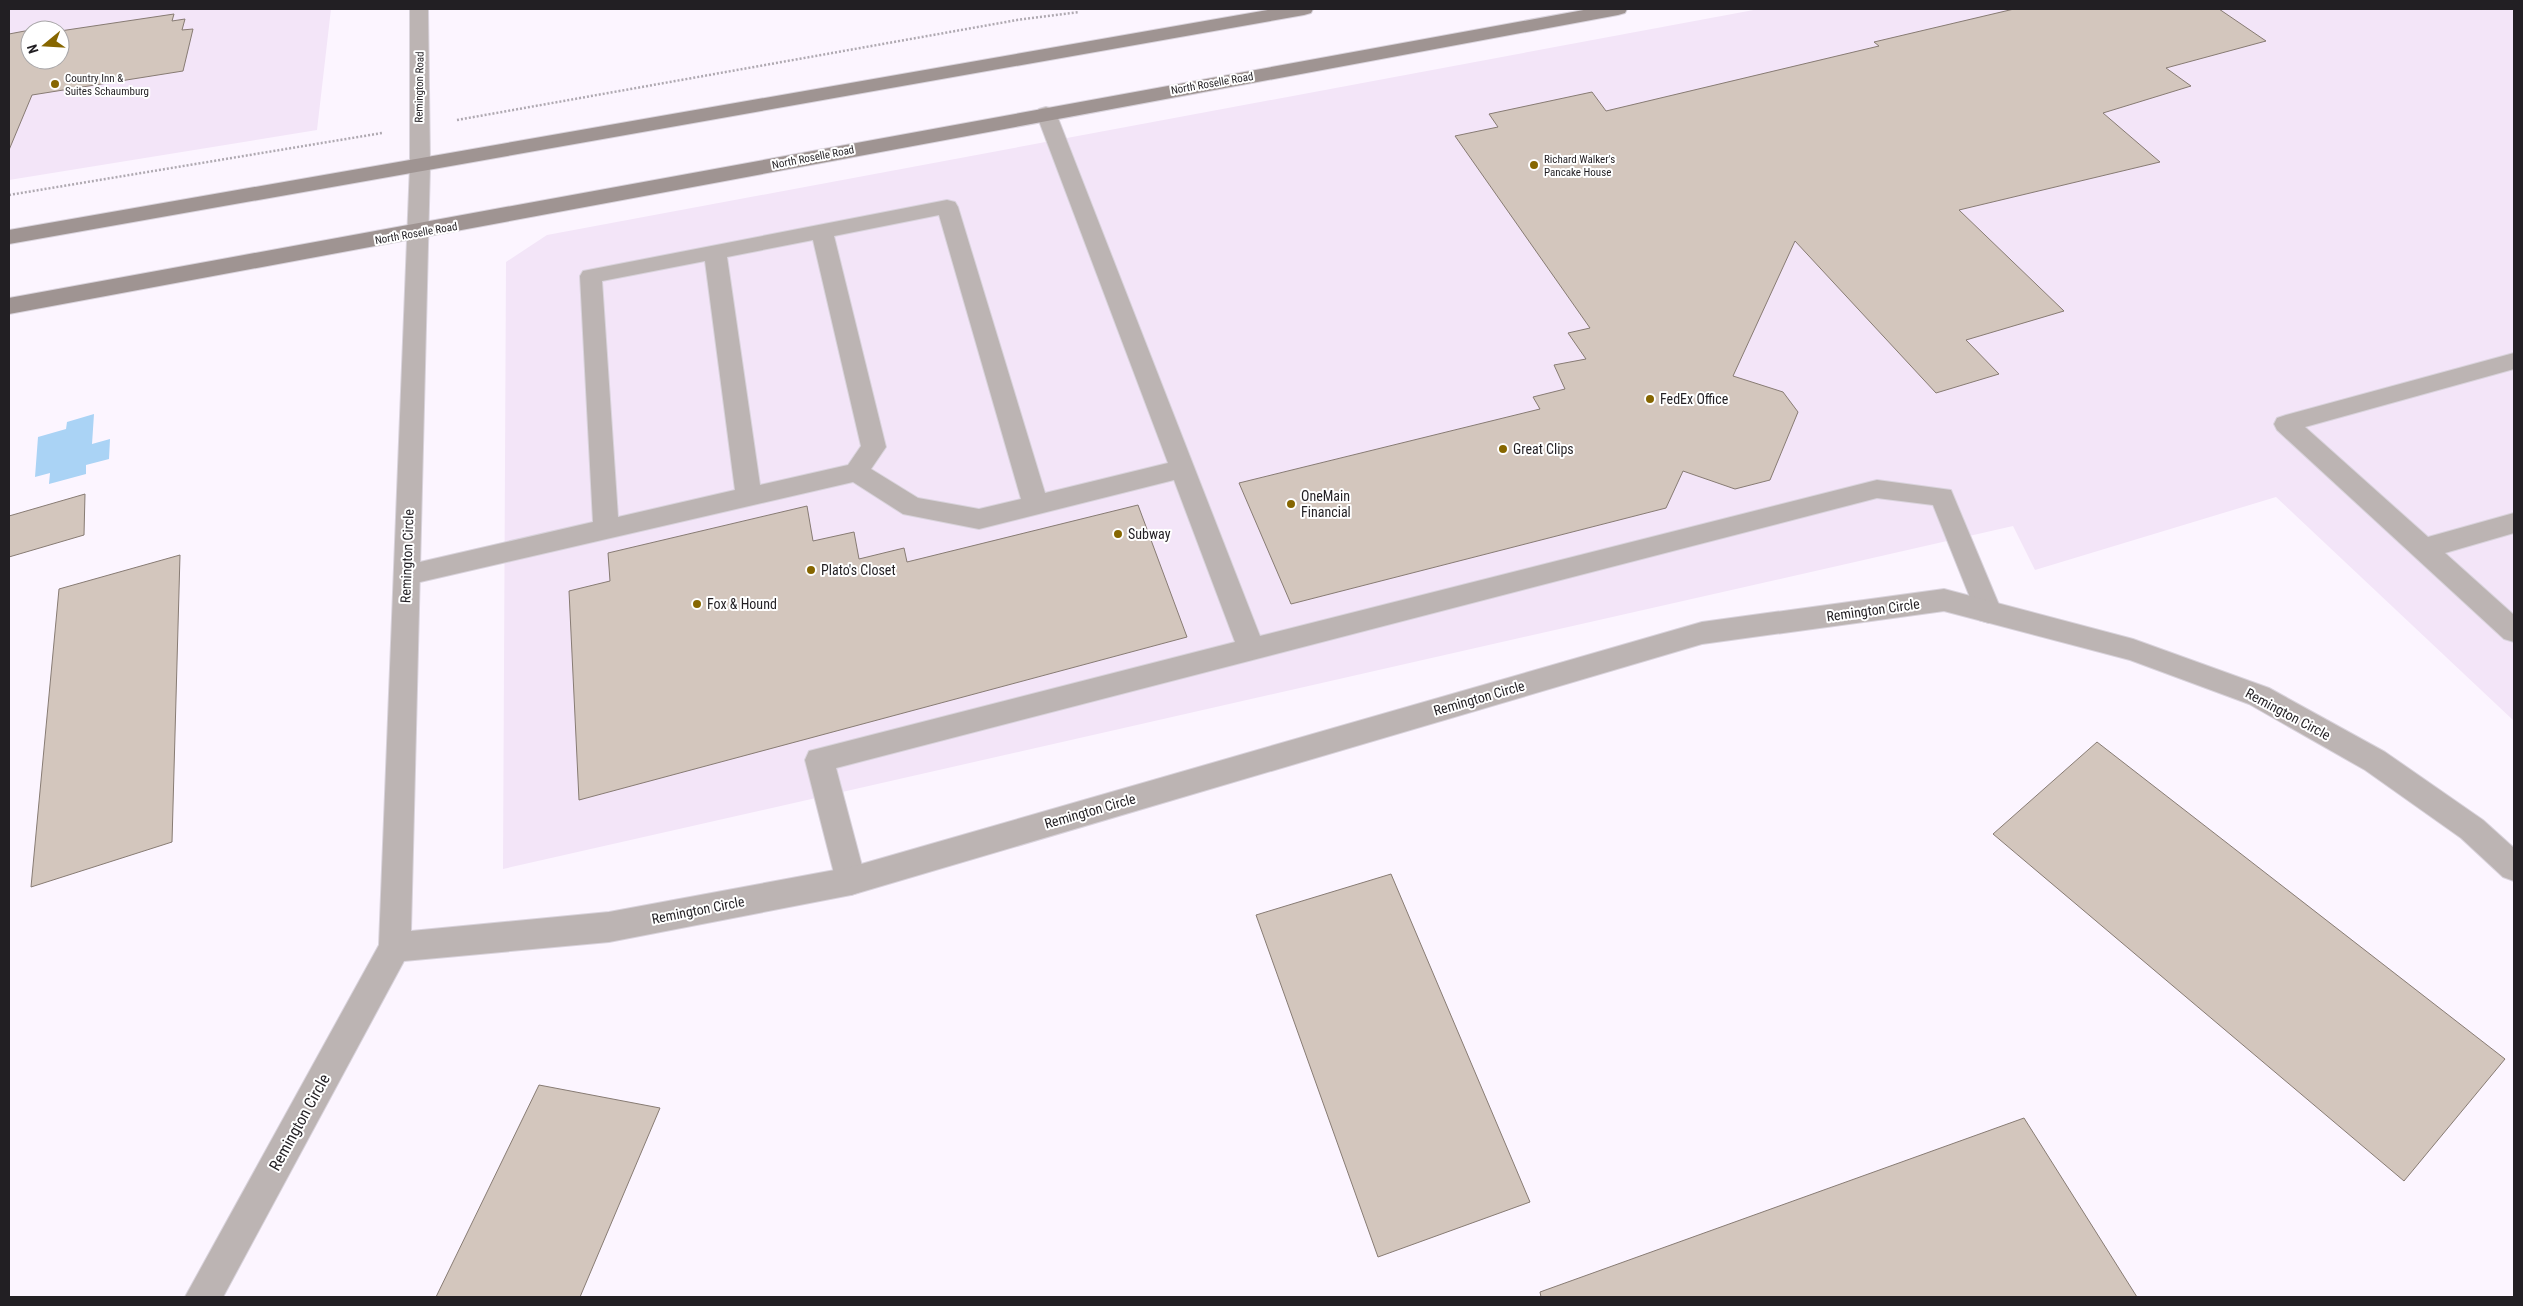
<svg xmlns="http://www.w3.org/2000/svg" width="2523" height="1306" viewBox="0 0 2523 1306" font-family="'Roboto Condensed',sans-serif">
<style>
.built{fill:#f3e5f8;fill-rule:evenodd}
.water{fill:#aad3f5}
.building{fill:#d3c6bd;stroke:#877b73}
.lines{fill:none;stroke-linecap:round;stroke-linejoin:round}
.lane-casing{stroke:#d9d3dc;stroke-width:2}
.street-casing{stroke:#d9d3dc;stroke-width:2}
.secondary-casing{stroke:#d9d3dc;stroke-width:2}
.path{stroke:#afa9b1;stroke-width:2.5;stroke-dasharray:2 2;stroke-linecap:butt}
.lane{fill:#bcb4b3;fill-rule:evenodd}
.street{fill:#bcb4b3;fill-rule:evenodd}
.secondary{fill:#9f9492;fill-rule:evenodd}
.poi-dot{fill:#866600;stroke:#fff;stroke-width:2}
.labels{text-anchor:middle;stroke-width:4;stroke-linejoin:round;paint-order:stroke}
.far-poi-label{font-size:11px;fill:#221f23;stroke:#fff;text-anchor:start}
.far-street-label{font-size:11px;fill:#221f23;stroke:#fff}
.poi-label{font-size:14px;fill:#221f23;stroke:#fff;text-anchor:start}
.street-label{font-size:14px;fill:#221f23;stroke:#fff}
.near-street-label{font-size:16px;fill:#221f23;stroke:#fff}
</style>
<rect width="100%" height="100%" fill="#fcf5ff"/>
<!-- built -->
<path class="built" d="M9,9H331L317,130L9,180ZM30,30H60V60H30Z
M1759,9H2514V721L2276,497L2035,570L2013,526L503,869L506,262L547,235Z"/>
<!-- water -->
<path class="water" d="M94,414L92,444L110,439L109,459L86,465V474L49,484L50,473L35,477L38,437L66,429L67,422Z"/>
<!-- building -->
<path class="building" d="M2014,9H2219L2266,41L2166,68L2191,86L2103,113L2160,162L1959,210L2064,311L1966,340L1999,374L1936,393L1795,241L1733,376L1783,392L1798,412L1770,480L1735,489L1683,471L1666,508L1291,604L1239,483L1540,409L1533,397L1565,389L1554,365L1586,359L1568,333L1590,328L1455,136L1498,127L1489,114L1592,92L1606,111L1879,46L1874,42Z
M174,14L172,21L185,19L182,30L193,29L183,71L32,95L9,150V34L30,30V60H60V31Z
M85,494L84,535L9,557V516Z
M1138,505L1187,637L579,800L569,591L610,581L608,553L807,506L813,541L854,532L859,559L904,548L907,562Z
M180,555L172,842L31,887L59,589Z
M2097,742L2505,1059L2404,1181L1993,834Z
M1391,874L1530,1202L1378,1257L1256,915Z
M539,1085L660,1108L580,1297H436Z
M2024,1118L2137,1297H1541L1540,1292Z"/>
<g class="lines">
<!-- lane casing -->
<g class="lane-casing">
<path id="lane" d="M1046,107L1053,109L1056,113L1260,636L1877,480L1951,490L2002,612L1999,620L1989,623L1979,620L1933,505L1877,498L836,768L866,881L862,891L851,895L840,891L836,881L805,760L809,751L1235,642L1174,480L979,529L903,514L853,482L407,585L398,582L394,575L398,568L407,565L593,522L580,276L583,271L947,200L955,202L958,207L1045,493L1168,463L1036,113L1039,109ZM939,215L1021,499L979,509L918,498L871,469L886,447L834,236ZM813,240L861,446L848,465L760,485L727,257ZM705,261L735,490L618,517L602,281Z
M2514,353V369L2305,427L2428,537L2514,513V533L2445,553L2514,615V642L2504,639L2277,430L2274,424L2277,418L2286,415Z"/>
</g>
<!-- street casing -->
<g class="street-casing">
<path id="street" d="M410,9H428L430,165L411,931L609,912L851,867L1702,622L1944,589L2133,639L2269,688L2385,752L2483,820L2514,848V881L2503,877L2461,838L2365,770L2249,704L2130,660L1944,611L1702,644L851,895L609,942L404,961L223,1297H185L379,945L410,165Z"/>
</g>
<!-- secondary casing -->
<g class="secondary-casing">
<path id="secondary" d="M1274,9H1313L1311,13L1304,15L9,244V230Z
M1589,9H1627L1625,13L1618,15L9,314V298Z"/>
</g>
<!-- path -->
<path class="path" d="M457,120L1017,20L1079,12
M9,195L382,133"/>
<!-- lane -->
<use href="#lane" class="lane"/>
<!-- street -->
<use href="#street" class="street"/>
<!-- secondary -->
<use href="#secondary" class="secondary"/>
</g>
<!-- markers -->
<g class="poi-dot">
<circle cx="55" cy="84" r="5"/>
<circle cx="1534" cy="165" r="5"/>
<circle cx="1650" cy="399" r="5"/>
<circle cx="1503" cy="449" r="5"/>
<circle cx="1291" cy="504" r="5"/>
<circle cx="1118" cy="534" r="5"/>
<circle cx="811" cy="570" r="5"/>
<circle cx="697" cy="604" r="5"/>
</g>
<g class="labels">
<!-- far-poi labels -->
<g class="far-poi-label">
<text x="65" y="82">Country Inn &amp;<tspan x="65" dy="13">Suites Schaumburg</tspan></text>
<text x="1544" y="163">Richard Walker's<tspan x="1544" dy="13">Pancake House</tspan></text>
</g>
<!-- far-street labels -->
<g class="far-street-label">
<text transform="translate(1212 83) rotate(-10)" y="4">North Roselle Road</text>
<text transform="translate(419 87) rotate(-89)" y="4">Remington Road</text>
<text transform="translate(813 157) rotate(-11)" y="4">North Roselle Road</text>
<text transform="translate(416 233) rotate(-10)" y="4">North Roselle Road</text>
</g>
<!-- poi labels -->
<g class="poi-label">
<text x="1660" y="404">FedEx Office</text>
<text x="1513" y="454">Great Clips</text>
<text x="1301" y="501">OneMain<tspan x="1301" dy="16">Financial</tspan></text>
<text x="1128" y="539">Subway</text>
<text x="821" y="575">Plato's Closet</text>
<text x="707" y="609">Fox &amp; Hound</text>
</g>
<!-- street labels -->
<g class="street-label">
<text transform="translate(407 556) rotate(-88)" y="5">Remington Circle</text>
<text transform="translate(1873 610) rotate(-8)" y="5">Remington Circle</text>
<text transform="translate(1479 698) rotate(-16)" y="5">Remington Circle</text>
<text transform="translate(2288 714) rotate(28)" y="5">Remington Circle</text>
<text transform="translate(1090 811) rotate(-16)" y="5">Remington Circle</text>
<text transform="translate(698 910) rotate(-11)" y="5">Remington Circle</text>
</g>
<!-- near-street labels -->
<g class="near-street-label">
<text transform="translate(299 1122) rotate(-61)" y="6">Remington Circle</text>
</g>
</g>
<!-- border -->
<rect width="2523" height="1306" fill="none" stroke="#221f23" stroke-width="20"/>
<!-- north arrow -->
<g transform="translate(45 45) rotate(252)"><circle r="24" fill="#ffffff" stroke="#a7a5a7"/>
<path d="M0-4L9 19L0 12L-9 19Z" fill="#866600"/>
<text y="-8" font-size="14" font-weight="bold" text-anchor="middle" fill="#221f23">N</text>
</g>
</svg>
